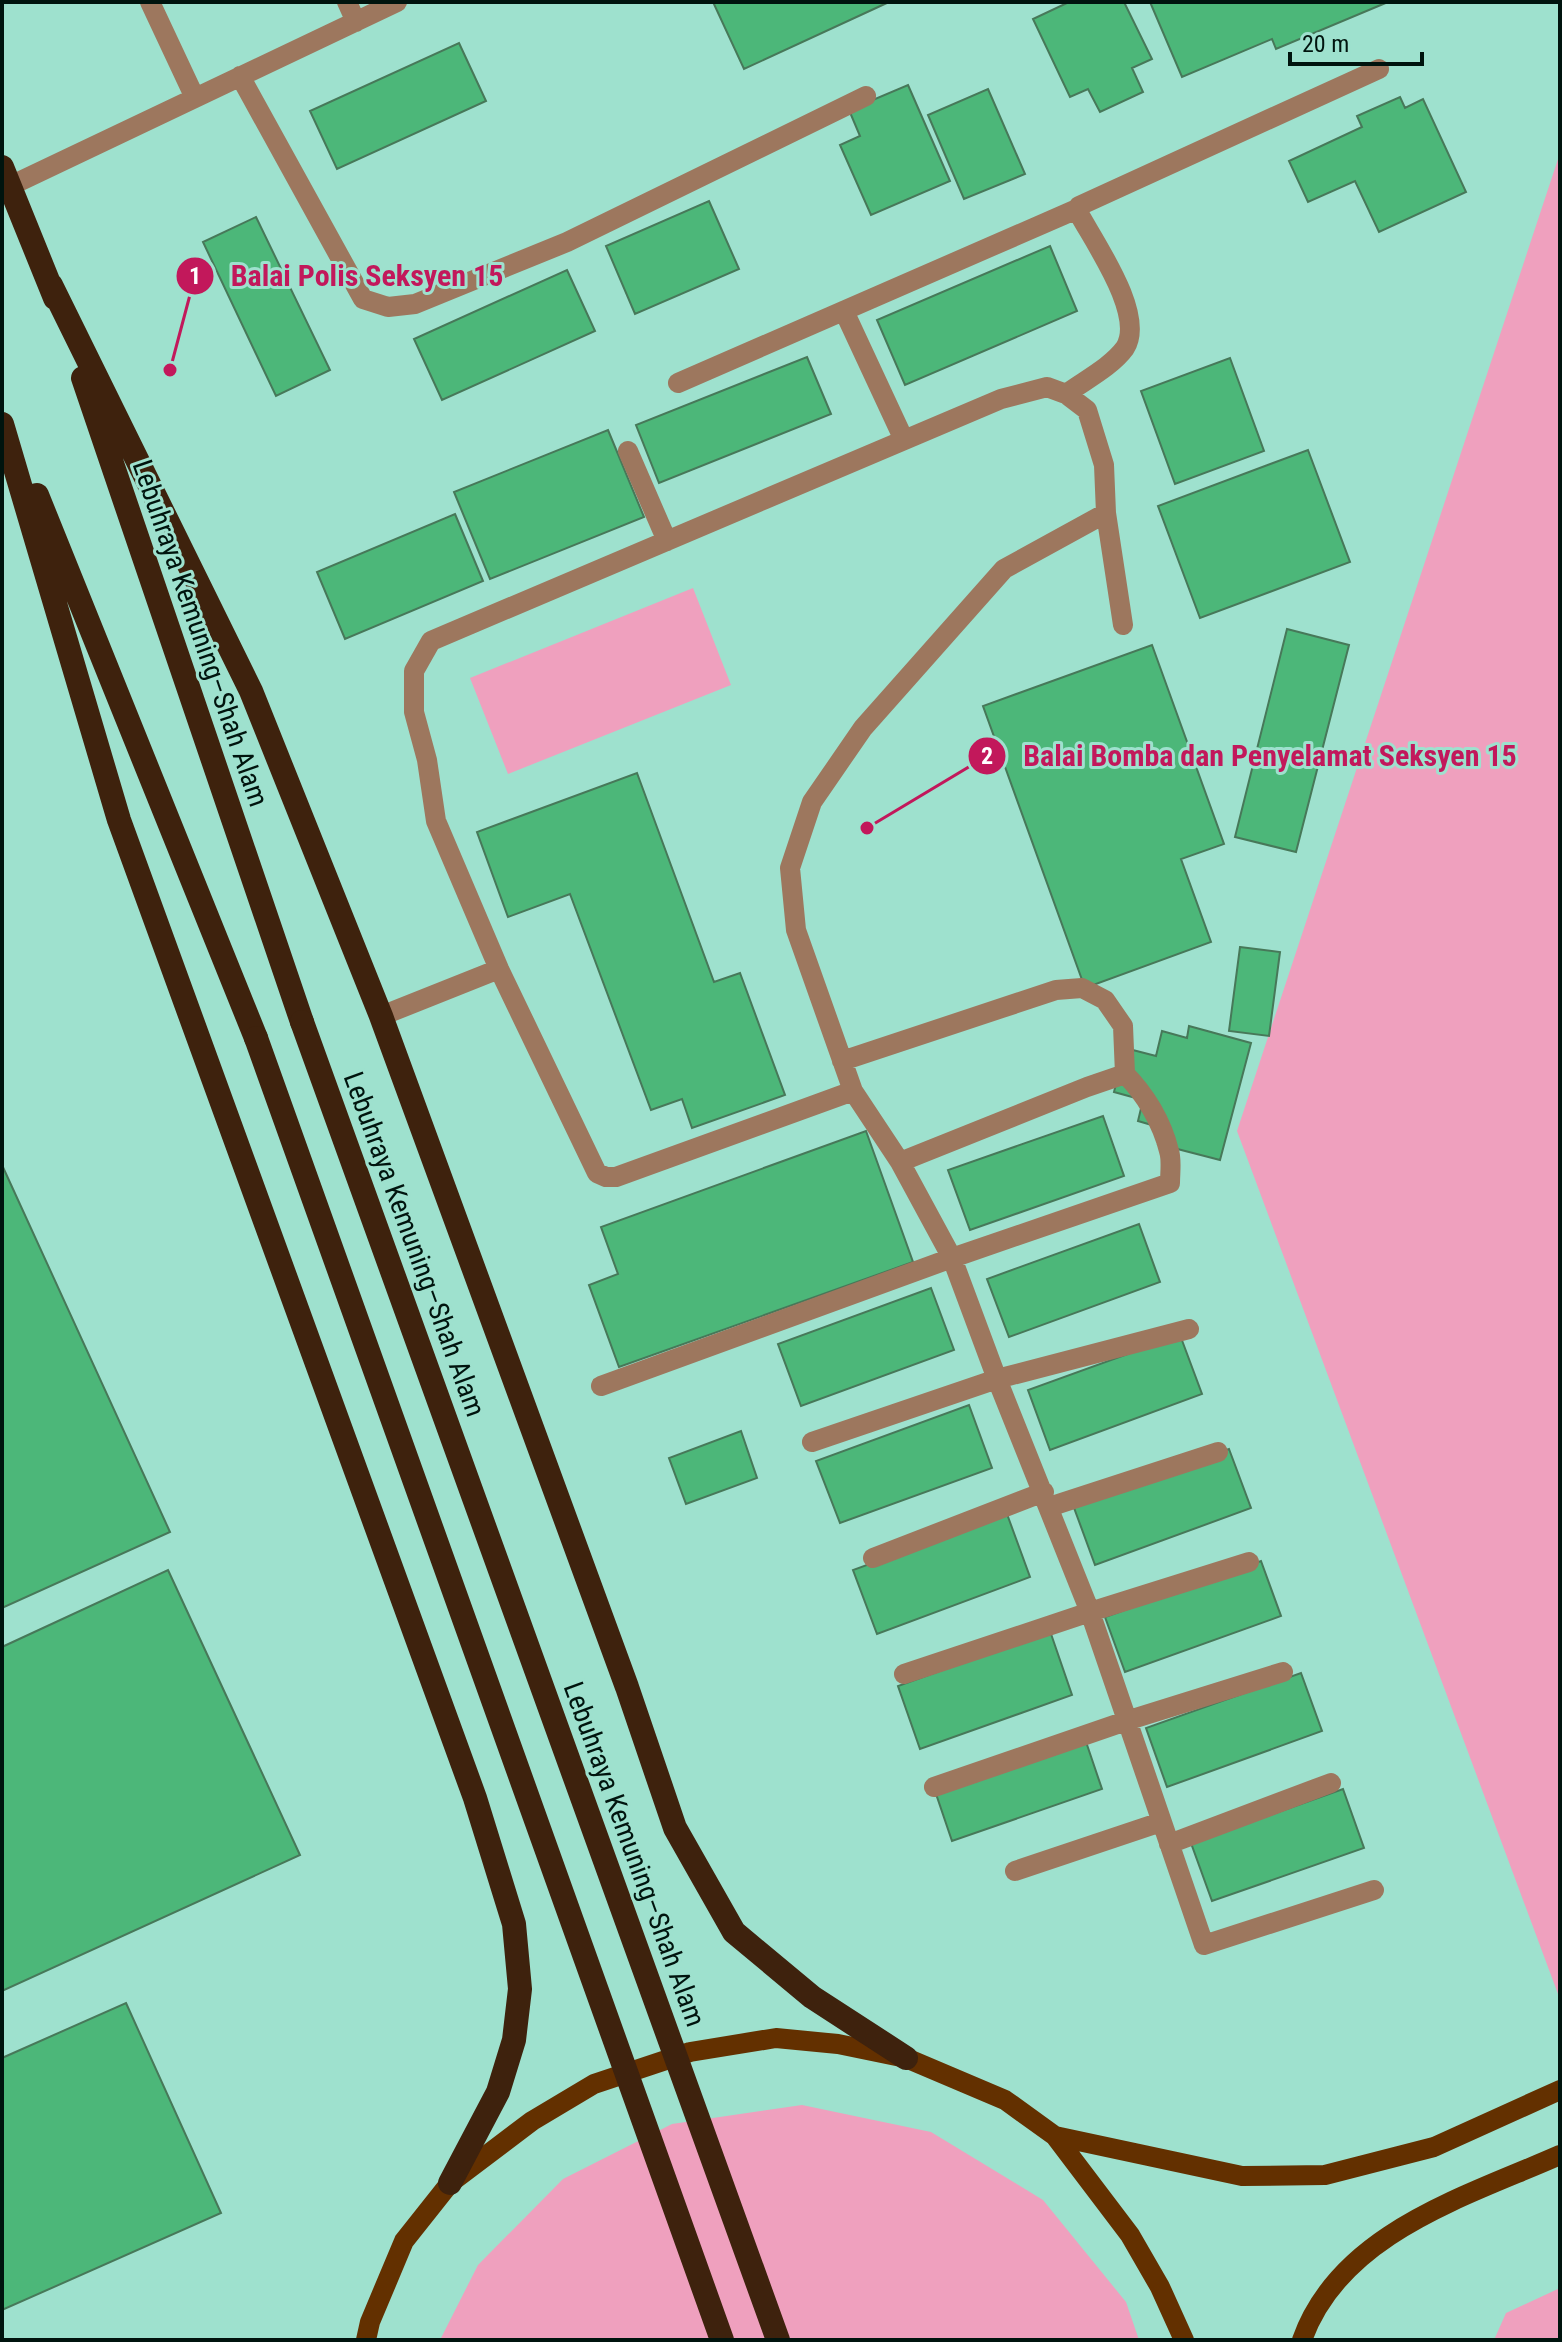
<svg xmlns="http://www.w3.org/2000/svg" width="1562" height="2342" viewBox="0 0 1562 2342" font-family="'Roboto Condensed',sans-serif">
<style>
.green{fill:#efa0be}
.building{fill:#4cb779;stroke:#477859;stroke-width:2}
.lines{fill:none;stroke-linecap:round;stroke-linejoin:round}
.lane{stroke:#9d775e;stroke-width:20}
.primary{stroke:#633000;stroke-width:20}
.highway{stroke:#3e220d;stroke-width:24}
.highway-bridge{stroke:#3e220d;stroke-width:24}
.labels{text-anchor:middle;stroke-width:6;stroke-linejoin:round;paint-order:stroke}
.street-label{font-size:28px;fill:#00140e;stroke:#9ee1ce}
.leader{fill:none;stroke:#c2185b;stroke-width:3}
.callout-dot{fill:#c2185b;stroke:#9ee1ce;stroke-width:3}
.mark-label{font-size:24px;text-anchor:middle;font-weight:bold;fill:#fff}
.callout-label{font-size:30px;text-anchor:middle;font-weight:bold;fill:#c2185b;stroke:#9ee1ce;stroke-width:6;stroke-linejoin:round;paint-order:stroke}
</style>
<rect width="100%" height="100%" fill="#9ee1ce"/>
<!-- green -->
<path class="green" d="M1560,153V1993L1558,1994L1237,1131Z
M693,588L731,685L508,774L470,678Z
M802,2105L931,2132L1043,2200L1126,2302L1139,2340H440L478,2265L563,2179L672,2124Z
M1560,2288V2340H1494L1506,2313Z"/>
<!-- building -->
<path class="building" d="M713,2H889L744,69Z
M1069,2H1124L1152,59L1132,68L1143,92L1100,112L1088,89L1070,97L1033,19Z
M1150,2H1388L1276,49L1272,39L1182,77Z
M459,43L486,101L337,169L310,111Z
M908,85L950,181L871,215L840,145L860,136L849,110Z
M988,89L1025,174L964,199L928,115Z
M1400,97L1405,108L1423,99L1466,192L1379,232L1355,181L1308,202L1289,161L1362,127L1357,116Z
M709,201L739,269L635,314L606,246Z
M256,217L330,370L276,396L203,242Z
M1050,246L1077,311L905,385L877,320Z
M567,270L595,331L442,400L414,339Z
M807,357L831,414L659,483L636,425Z
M1230,358L1264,451L1175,484L1141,391Z
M608,430L644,517L490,579L454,492Z
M1308,450L1350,562L1200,618L1158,506Z
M455,514L483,581L345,639L317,572Z
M1287,629L1349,645L1296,852L1235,837Z
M1152,645L1224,844L1181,859L1211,942L1085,988L983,706Z
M637,773L714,982L740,973L785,1095L692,1128L682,1099L651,1110L570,894L508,917L477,832Z
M1240,947L1280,952L1269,1036L1229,1031Z
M1189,1026L1251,1043L1220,1160L1158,1144L1162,1128L1138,1121L1143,1100L1114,1092L1125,1048L1156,1056L1162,1031L1187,1038Z
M1103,1116L1124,1176L970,1230L948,1170Z
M866,1131L913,1262L619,1367L589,1285L618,1274L601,1227Z
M2,1165L170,1532L2,1608Z
M1139,1224L1160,1282L1009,1337L987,1279Z
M931,1288L954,1350L801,1406L778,1344Z
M1180,1335L1202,1394L1050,1450L1028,1390Z
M969,1405L992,1468L840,1523L816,1461Z
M741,1431L757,1478L686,1504L669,1458Z
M1229,1449L1251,1508L1095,1565L1073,1505Z
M1007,1514L1030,1577L877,1634L853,1570Z
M1261,1561L1281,1616L1125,1672L1105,1617Z
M168,1570L300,1855L2,1991V1647Z
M1050,1631L1072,1695L920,1749L898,1686Z
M1301,1673L1322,1731L1167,1787L1146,1728Z
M1082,1730L1102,1789L952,1841L932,1782Z
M1343,1789L1364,1848L1212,1901L1191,1843Z
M126,2003L221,2213L2,2310V2058Z"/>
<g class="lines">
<!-- lane -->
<path class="lane" d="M150,2L195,98
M347,2L356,22
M240,76L363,299L388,307L415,304L567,242L866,96
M10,186L397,2
M844,311L904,440
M678,383L1077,209
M1066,394C1085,380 1111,367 1125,348C1146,315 1094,242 1078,212L1079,206L1379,69
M628,451L667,541
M1106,513L1004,569L863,728L812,802L790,868L796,930L853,1091L900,1162L952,1258L997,1379L1090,1612L1204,1945L1374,1890
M381,1016L499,969
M842,1061L1056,990L1082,988L1105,1000L1123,1026L1125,1074
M853,1091L616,1177H606L597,1173L499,969L436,821L427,760L414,712V671L431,641L1001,399L1047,387L1066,394L1087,410L1104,465L1106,513L1123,625
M601,1386L952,1258L1170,1183C1170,1172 1172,1160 1169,1151C1162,1122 1145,1094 1125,1074L1087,1087L900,1162
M812,1442L997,1379L1189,1329
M1049,1507L1218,1452
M873,1558L1044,1492
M904,1674L1090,1612L1249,1562
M934,1787L1126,1721L1283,1672
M1169,1844L1331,1783
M1015,1871L1161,1822"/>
<!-- primary -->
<path class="primary" d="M1055,2136L1242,2176L1325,2175L1434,2147L1560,2090
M366,2340L370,2322L404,2241L450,2183L532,2121L594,2084L690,2052L776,2038L838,2044L906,2058L1005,2100L1055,2136L1130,2235L1160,2287L1184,2340
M1302,2340C1340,2233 1465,2197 1560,2155"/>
<!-- highway -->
<path class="highway" d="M2,167L55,298
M51,285L251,691L381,1016L627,1687L675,1828L734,1932L812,1997L906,2058
M83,378L302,1022
M2,424L119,820L475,1798L514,1924L520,1989L514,2040L498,2092L450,2183
M37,495L256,1038"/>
<!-- highway-bridge -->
<path class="highway-bridge" d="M302,1022L778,2340
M256,1038L722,2340"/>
</g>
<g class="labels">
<!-- street labels -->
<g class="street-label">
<text transform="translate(201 633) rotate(71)" y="10">Lebuhraya Kemuning–Shah Alam</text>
<text transform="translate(415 1244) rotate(70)" y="10">Lebuhraya Kemuning–Shah Alam</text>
<text transform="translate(635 1854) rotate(70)" y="10">Lebuhraya Kemuning–Shah Alam</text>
</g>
</g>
<!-- callouts -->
<path class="leader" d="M170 370L195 276M867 828L987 756"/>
<g class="callout-dot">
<circle cx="170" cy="370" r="8"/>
<circle cx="867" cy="828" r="8"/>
<circle cx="195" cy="276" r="20"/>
<circle cx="987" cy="756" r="20"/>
</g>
<g class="mark-label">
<text x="195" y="284">1</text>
<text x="987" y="764">2</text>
</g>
<g class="callout-label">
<text x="367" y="286">Balai Polis Seksyen 15</text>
<text x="1270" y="766">Balai Bomba dan Penyelamat Seksyen 15</text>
</g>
<!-- border -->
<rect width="1562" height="2342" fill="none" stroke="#00140e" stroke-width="8"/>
<!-- scale -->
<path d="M1290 52v12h132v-12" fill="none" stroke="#00140e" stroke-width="4"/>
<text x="1302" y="52" font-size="24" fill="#00140e" stroke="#9ee1ce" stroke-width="6" paint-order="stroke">20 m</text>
</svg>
